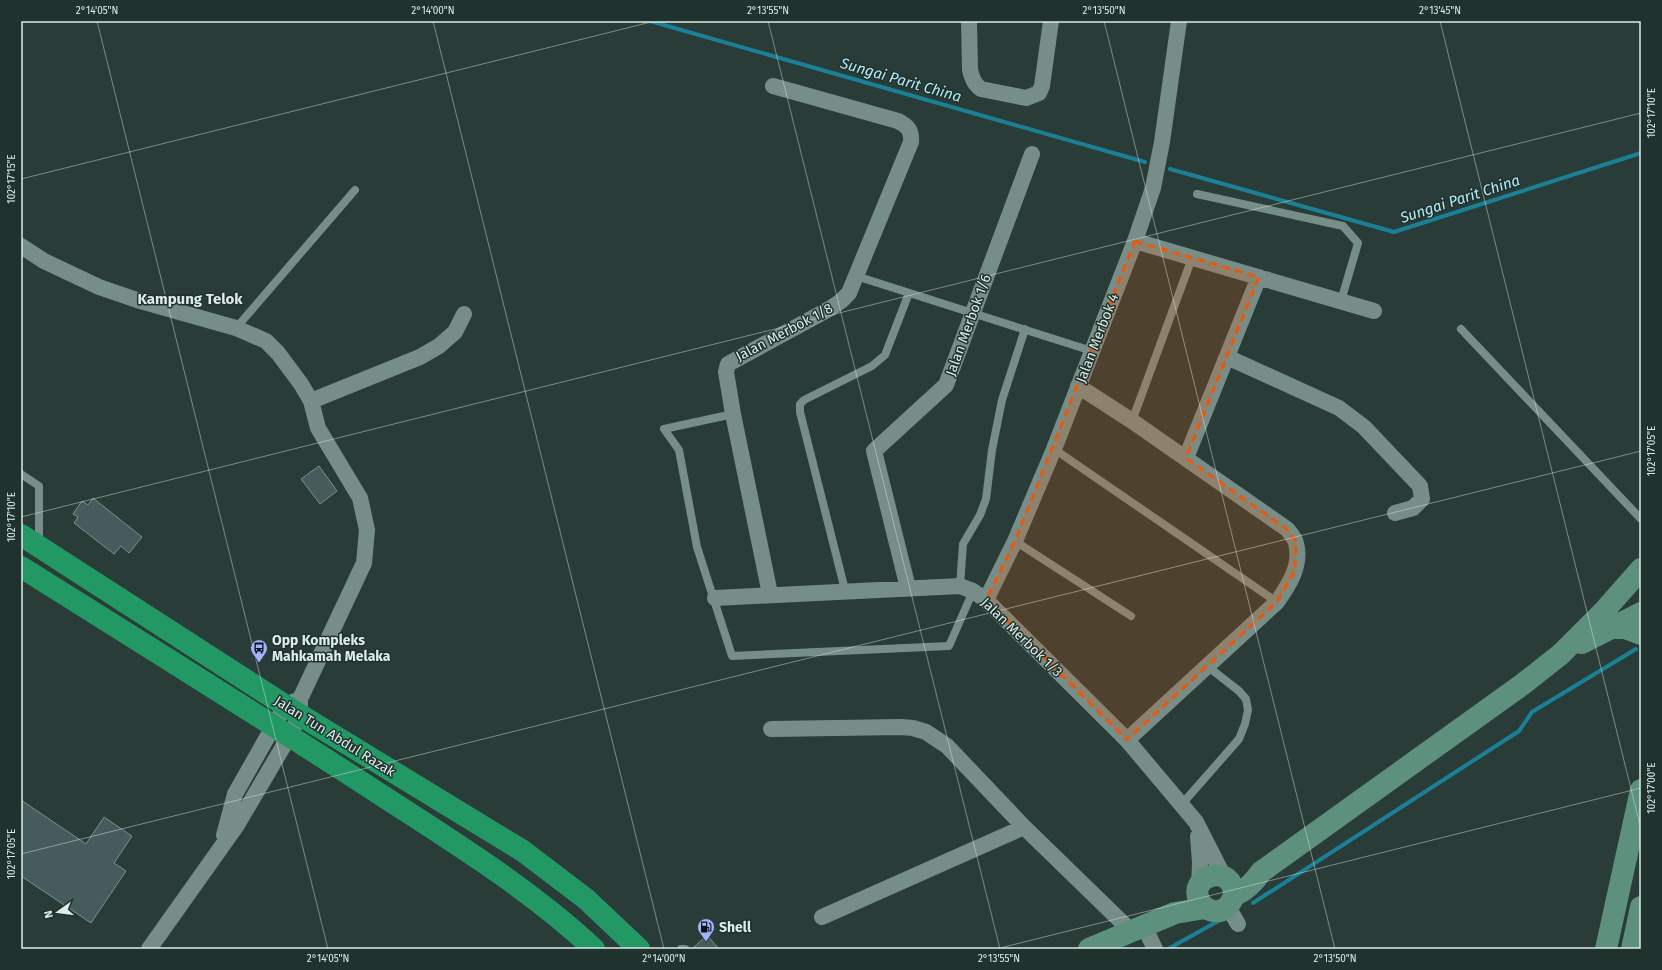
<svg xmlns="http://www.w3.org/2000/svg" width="1662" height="970" viewBox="0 0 1662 970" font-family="'Fira Sans',sans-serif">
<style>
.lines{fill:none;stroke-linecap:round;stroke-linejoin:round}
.stream{stroke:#1b8096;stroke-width:4}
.building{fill:#465c5c;stroke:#799191}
.lane{stroke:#778d88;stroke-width:8}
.street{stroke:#778d88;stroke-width:16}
.secondary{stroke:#5e907e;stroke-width:22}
.highway{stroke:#229865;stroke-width:22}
.marked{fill:#e8590c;fill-opacity:0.2;stroke:#e8590c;stroke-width:3;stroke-dasharray:8 5;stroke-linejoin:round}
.ticks{fill:none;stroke:#dfebe8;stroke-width:1;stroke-opacity:0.45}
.labels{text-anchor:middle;stroke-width:3;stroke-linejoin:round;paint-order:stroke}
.street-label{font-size:14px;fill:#dfebe8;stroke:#1f322e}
.poi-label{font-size:14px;font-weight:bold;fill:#dfebe8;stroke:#1f322e;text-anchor:start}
.water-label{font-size:15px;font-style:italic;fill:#b3e9f8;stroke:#1f322e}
.neighbourhood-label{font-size:15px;font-weight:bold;fill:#dfebe8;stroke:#1f322e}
.neatline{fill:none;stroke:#dfebe8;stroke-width:1.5}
.ticks-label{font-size:10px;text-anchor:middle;fill:#dfebe8}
</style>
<rect width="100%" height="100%" fill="#293c38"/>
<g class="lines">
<!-- stream -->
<path class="stream" d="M650,21L1145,162
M1170,169L1394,232L1641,153
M1253,903L1519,731L1532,712L1636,649
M1168,949L1220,920"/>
</g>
<!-- building -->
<path class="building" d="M319,466L337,491L320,504L301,479Z
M93,498L142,537L129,553L121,546L114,554L74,523L78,517L73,514L82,501L88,505Z
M21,800L86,844L104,817L132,836L114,863L126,871L91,923L21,876Z
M707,935L719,949H692Z"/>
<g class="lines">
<!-- lane -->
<path class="lane" d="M1197,194L1343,226L1358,243L1341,301
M856,276L1092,351
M236,328L355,190
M1461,329L1641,519
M733,414L664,429L679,450L697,547L732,656L949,646L973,591
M1132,421L1192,258
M1054,449L1277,602
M21,474L39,486V543
M1015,541L1131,616
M960,586L963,544L980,515L986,499L992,450L1002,400L1025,329
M845,590L800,412V404L804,400L872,366L885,355L909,293
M1182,804L1239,739L1245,724L1248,710L1246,699L1239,691L1207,666
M681,949H685"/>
<!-- street -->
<path class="street" d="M969,21L970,70C972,78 974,84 981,89L1026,98L1039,93L1042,86L1051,21
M1135,241L1374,311
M21,246L44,261L99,287L137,300L236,328L266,341L278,353L301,384L311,401L318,428L360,498L367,530L364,563L300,699V715L290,735L237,825L149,949
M1227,357L1339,408L1364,427L1420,486L1422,499L1413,508L1395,513
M1078,386L1132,421L1287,529C1290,533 1295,538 1296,543C1302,565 1289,585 1277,602L1127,740
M311,401L420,357L439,346L455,332L464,314
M1186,458L1259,277
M908,588L874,451L946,385L1032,154
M770,594L733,414L726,372L728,364L831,308L841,301L849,293L911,142C912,131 908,126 898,121L773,86
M715,598L960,586L973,591L986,600L1127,740L1196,822L1224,877
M986,600L1015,541L1054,449L1135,241L1153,188L1162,142L1179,21
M771,729L901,727L913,728L926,732L947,746L1024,827L1131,931
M224,835L235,794L285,706L295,701
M1198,836L1200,863L1199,886
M1228,907L1238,924
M822,917L1024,827
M1144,926L1155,949"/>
<!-- secondary -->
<path class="secondary" d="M1609,628H1625L1641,634
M1582,643L1641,613
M1234,897C1235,862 1188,874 1199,900C1204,911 1218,915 1227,907C1231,904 1231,900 1234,897C1236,894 1241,892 1244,890C1251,885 1256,879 1261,872L1523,684L1561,654L1604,611L1641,569
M1089,949L1175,913L1205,908
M1606,949L1641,790
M1632,949L1641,907"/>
<!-- highway -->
<path class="highway" d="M21,535L300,715L523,851L586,899L639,949
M21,567C139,641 258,715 375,791C450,840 529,888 594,949"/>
</g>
<!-- marked area -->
<path class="marked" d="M1135,241L1259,277L1186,458L1287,529L1296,541L1295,571L1277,602L1127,740L986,600L1015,541Z"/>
<!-- ticks -->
<path class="ticks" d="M97,21L328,949M433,21L664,949M768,21L1000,949M1104,21L1335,949M1440,21L1641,829M21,179L655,21M21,517L1641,113M21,854L1641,451M996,949L1641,788"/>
<!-- icons -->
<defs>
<g id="bus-pin" transform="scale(0.9)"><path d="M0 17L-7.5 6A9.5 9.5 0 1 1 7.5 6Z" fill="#a1b3fd" stroke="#1f322e"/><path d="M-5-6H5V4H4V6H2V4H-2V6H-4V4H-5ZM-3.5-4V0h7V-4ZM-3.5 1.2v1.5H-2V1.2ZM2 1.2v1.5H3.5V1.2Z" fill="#111"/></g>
<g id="fuel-pin" transform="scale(0.9)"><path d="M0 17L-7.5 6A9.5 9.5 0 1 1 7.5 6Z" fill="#a1b3fd" stroke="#1f322e"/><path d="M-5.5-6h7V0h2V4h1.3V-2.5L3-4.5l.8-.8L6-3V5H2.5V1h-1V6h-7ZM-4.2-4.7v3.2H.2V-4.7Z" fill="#111"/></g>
</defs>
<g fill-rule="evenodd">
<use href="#bus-pin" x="259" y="648"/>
<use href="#fuel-pin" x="706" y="927"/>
</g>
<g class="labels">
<!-- street labels -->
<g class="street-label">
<text transform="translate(968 325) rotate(-70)" y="5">Jalan Merbok 1/6</text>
<text transform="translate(784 332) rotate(-28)" y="5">Jalan Merbok 1/8</text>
<text transform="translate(1097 338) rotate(-69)" y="5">Jalan Merbok 4</text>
<text transform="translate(1022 637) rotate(44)" y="5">Jalan Merbok 1/3</text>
<text transform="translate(335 736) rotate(32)" y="5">Jalan Tun Abdul Razak</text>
</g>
<!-- poi labels -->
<g class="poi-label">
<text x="272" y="645">Opp Kompleks<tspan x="272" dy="16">Mahkamah Melaka</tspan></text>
<text x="719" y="932">Shell</text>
</g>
<!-- water labels -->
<g class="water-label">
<text transform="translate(901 80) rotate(16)" y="5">Sungai Parit China</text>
<text transform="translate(1460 199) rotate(-18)" y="5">Sungai Parit China</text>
</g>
<!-- neighbourhood labels -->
<g class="neighbourhood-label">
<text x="190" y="304">Kampung Telok</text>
</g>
</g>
<!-- border -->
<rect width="1662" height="970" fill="none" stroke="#1f322e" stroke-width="44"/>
<!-- north arrow -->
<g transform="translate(58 912) rotate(256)" stroke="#1f322e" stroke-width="3" paint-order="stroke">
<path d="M0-3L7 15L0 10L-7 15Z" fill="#dfebe8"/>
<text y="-6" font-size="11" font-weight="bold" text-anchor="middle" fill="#dfebe8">N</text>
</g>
<rect x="22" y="22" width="1618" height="926" class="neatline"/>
<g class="ticks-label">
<text x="97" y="14">2°14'05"N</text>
<text x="433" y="14">2°14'00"N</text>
<text x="768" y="14">2°13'55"N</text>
<text x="1104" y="14">2°13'50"N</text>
<text x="1440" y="14">2°13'45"N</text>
<text transform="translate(1651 113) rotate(-90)" y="4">102°17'10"E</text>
<text transform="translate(11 179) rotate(-90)" y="4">102°17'15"E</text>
<text transform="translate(1651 451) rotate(-90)" y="4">102°17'05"E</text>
<text transform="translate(11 517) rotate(-90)" y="4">102°17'10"E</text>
<text transform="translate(1651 788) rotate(-90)" y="4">102°17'00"E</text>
<text transform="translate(11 854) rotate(-90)" y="4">102°17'05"E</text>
<text x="328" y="962">2°14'05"N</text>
<text x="664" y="962">2°14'00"N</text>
<text x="999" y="962">2°13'55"N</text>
<text x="1335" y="962">2°13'50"N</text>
</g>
</svg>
